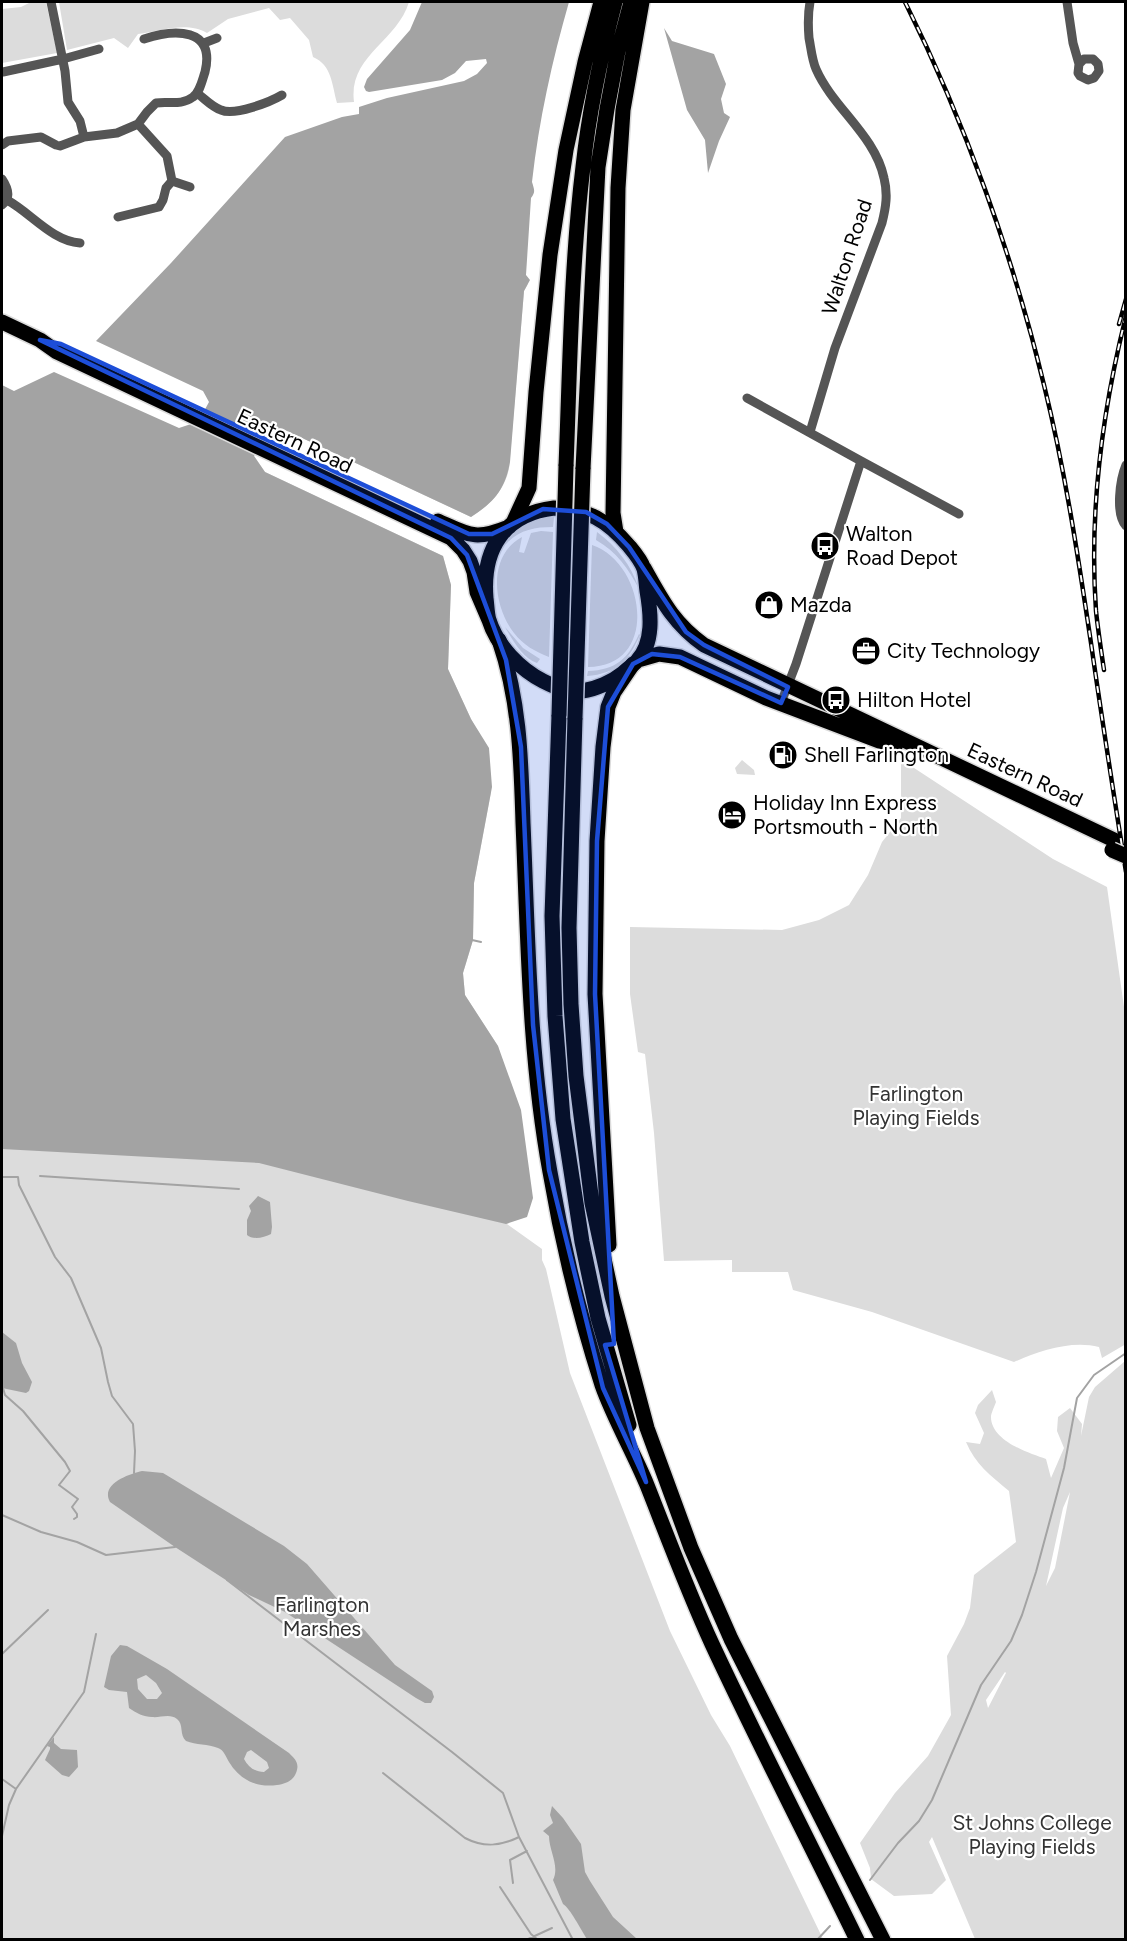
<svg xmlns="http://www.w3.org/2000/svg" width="1127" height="1941" viewBox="0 0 1127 1941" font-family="Figtree,sans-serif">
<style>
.green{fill:#dcdcdc;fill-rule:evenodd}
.water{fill:#a3a3a3;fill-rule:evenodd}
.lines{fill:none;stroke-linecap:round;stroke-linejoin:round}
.stream{stroke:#a3a3a3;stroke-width:2}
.primary-casing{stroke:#dbdbdb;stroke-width:18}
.trunk-casing{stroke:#dbdbdb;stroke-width:18}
.minor{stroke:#555;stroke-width:9}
.primary{stroke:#000;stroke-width:15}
.trunk{stroke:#000;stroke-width:15}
.rail-casing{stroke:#000;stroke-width:4.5}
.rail{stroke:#fff;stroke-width:2;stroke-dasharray:7;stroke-linecap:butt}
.primary-bridge-casing{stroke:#dbdbdb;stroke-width:18;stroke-linecap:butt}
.trunk-bridge-casing{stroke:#dbdbdb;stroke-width:18;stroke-linecap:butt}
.primary-bridge{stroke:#000;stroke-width:15}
.trunk-bridge{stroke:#000;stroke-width:15}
.marked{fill:#1d4ed8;fill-opacity:0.2;stroke:#1d4ed8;stroke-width:4.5;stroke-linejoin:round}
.labels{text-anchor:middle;stroke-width:4.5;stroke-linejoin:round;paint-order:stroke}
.street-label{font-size:21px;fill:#000;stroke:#fff}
.poi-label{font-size:21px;fill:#000;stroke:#fff;text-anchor:start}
.park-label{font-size:21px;fill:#333;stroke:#fff}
</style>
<rect width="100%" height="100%" fill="#fff"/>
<!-- green -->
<path class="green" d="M31,2H46L57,53L2,63V9L21,7Z
M59,2H409C397,42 348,56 354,102L337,103C332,85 332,65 313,57L309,40L290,18L280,20L269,8L228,19L207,33C187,21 160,31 138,34L128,48L114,38L67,50Z
M528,284L524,291L509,469C504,491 490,505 471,517L285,430L269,428L254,456L265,472L443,556L451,585L448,669L471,719L489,753L491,792L474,883L473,940L463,973L465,995L498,1046L507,1081L518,1211L507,1224L542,1249V1260L546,1269L570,1373L670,1631L711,1715L730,1746L823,1939H2V649L218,605L260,409Z
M554,517L553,527C534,527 519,530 506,544L505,542C518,527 533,519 554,517Z
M541,531L553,532L549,657C536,652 523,645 514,633C493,606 487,556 522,537L519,552L524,553L531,533Z
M597,532C617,547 631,565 639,589C628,568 617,552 596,540Z
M592,545C646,563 660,667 588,667Z
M505,627L523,648L540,659L537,663C523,658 513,641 505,627Z
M639,634L640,635C629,660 616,674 587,676L588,671C616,670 628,659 639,634Z
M742,760L754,770L755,775L737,774L735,768Z
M901,763L911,766L1053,859L1107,887L1126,1021V1344L1102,1358L1099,1347C1071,1340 1039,1351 1014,1362L872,1312L793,1290L788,1272H732V1260L664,1261L654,1133L645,1054L638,1052L630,994V927L782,930L819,920L849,905L868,875L882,842L901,818Z
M1125,1361V1939H975L932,1837L929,1842L946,1880L932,1894L894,1896L871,1879L870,1868L860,1843L895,1793L928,1756L951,1715L947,1656L964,1624L970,1608L974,1575L1016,1542L1009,1491C991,1476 975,1464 966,1442L980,1444L984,1433L975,1413L978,1405L992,1390L996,1402C995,1405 992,1411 991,1416C990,1440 1028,1453 1046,1459L1051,1478L1064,1448L1057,1431L1058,1417L1070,1408L1082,1424L1081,1436L1089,1397L1095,1387ZM1070,1492L1055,1568L1046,1586L1063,1508ZM1005,1672L1006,1673L988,1708L986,1700Z"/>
<!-- water -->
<path class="water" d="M422,2H569C552,61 539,120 532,182C534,189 536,192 531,198L526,275L530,280L524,291L510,462C505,490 494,502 471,517L285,430L269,428L254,456L265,472L443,556L451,585L448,669L471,719L489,748L492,787L474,883L473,940L463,973L465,995L498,1046L521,1110L533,1198L527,1217L506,1224L408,1201L259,1163L2,1149V385L14,391L54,372L179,428L191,424L196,426L209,402L203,391L96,341L171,263L285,137L342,117L359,114V107L387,98L464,81L477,74L487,63L486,59L466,61L455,73L442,80L369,92L366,91L364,87L367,79L410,30Z
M664,28L672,41L714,54L726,84L721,99L724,113L730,117L719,141L708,173L705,140L687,110Z
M258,1196L270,1202L272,1227L271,1234C264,1238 252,1240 247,1235V1220L251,1211L249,1206Z
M2,1332L16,1343L22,1363L32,1382L29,1391L26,1393L2,1388Z
M142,1471L163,1473L284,1546L307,1564L395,1665L432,1691L434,1697L431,1703H425L416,1698L285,1612L249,1595L175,1547L110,1502C100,1484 129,1474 142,1471Z
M120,1645L127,1646L167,1669L289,1753C295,1759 300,1763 296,1773C293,1781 285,1784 277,1785C257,1788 240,1780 229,1762C226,1757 224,1750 218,1748C208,1744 196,1745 186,1741C179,1735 184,1724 177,1719C170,1713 160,1718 152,1717C144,1717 136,1713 129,1708L127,1692L109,1690L104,1687L111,1656ZM146,1675L156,1683L162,1693L157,1699H147L138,1689L137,1679ZM251,1750L267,1762L269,1768L264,1772C255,1772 248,1767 244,1759L247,1752Z
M54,1737V1743L61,1749L77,1750L78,1767L69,1777L62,1775L45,1760L50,1749V1747L47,1746Z
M552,1806L563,1818L581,1844L585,1872L590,1881L613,1917L637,1939H587C581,1930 570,1908 563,1904L553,1880C560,1866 549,1851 549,1836L543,1831L553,1823L550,1815Z"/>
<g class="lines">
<!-- stream -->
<path class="stream" d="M472,940L481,942
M40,1176L239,1189
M2,1177H18L19,1185L55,1257L71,1278L101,1348L108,1382L112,1396L133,1424L135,1451L134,1473
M3,1388L5,1395L23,1411L65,1462L70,1471L59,1485L78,1499L72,1507L77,1514V1517L74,1519
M2,1515L41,1532L77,1542L106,1555L175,1547
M227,1580L452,1752L503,1793L519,1837L573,1940
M2,1654L48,1610
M383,1773L465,1838C484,1848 501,1846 519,1837
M2,1779L16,1789
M2,1836L9,1805L16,1789L84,1692L96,1634
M870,1880L898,1843L919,1821L932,1800L981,1685L1011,1641L1022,1615L1036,1572L1064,1468L1077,1398L1094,1375L1126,1353
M513,1883L510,1860L527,1851
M500,1887L531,1934L538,1940
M526,1940L552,1928
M817,1940L830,1926"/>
<!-- primary casing -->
<g class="primary-casing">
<path id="primary" d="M2,322L40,340L57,352L451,538L463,550L470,561L474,572L477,592L489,620
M554,508C588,509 607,520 629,546C634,552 641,560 644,569C646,576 646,584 647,591C651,614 654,643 637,661C633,665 627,669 623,673C612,682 596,689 582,691C567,693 555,687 543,681C520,669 497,646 489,620C487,614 487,605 486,598C482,549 504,514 554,508Z
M438,521C469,535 475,541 509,527
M644,568C662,600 673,623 704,645L1114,840
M638,660L659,654L680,657L766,698L895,747"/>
</g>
<!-- trunk casing -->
<g class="trunk-casing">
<path id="trunk" d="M566,466C570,367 571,266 583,167C589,111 601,55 615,2
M583,469L598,167L607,109L618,51L631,2
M513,523L529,488L536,392L550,255L566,150L585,62L601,2
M616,532L613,513L618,188L623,110L642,2
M499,640C520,701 521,760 523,823C528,939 529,1057 550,1172C562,1243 580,1316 602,1385C614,1419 633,1451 647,1485C668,1538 688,1592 712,1644C758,1743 809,1841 857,1940
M559,715L552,916L555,1016L563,1119L582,1242L598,1318L629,1425
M575,718L569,928L571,1004L576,1076L592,1203L612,1296L647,1428L691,1548L731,1639L883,1940
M609,1245L595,994L597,841L603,747L608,707L614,692L633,664"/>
</g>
<!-- minor -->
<path class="minor" d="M51,2L65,71L68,102L80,121L84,137
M1067,2L1073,43L1079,64L1078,73L1080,76L1088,80L1094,78L1099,71L1098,64L1093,59H1084L1079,64
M204,43L217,38
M3,72L63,59L99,49
M197,93C205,99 212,107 221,110C235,116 270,102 282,95
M2,145L8,141L41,137L56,145L60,146L84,137L117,133L138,124L147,112L156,103C169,101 181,106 193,97C200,92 202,81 205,72C216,27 174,29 144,39
M2,179C8,188 11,198 2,205
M172,181L190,187
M7,200C31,213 52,241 80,243
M118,217L159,207L163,200L166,188L172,181L167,156L138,124
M747,398L861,461L959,514
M810,432L835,348L882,223C886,207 888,194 884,178C875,135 833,108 816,69C812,60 811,48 809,38C808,26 808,13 810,2
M1126,465C1120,479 1115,514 1126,526
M781,703L796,664L861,461"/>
<!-- primary -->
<use href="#primary" class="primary"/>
<!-- trunk -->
<use href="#trunk" class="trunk"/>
<!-- rail casing -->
<g class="rail-casing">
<path id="rail" d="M905,2C964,120 1013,256 1044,385C1065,470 1078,556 1091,643C1102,720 1114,796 1126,872
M1119,324L1126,299
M1104,670C1101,650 1098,630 1096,611C1089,511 1102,412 1126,316"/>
</g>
<!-- rail -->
<use href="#rail" class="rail"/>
<!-- primary-bridge casing -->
<g class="primary-bridge-casing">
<path id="primary-bridge" d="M1112,850L1126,856"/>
</g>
<!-- trunk-bridge casing -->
<g class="trunk-bridge-casing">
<path id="trunk-bridge" d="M559,715L566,466
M575,718L583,469"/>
</g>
<!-- primary-bridge -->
<use href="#primary-bridge" class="primary-bridge"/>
<!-- trunk-bridge -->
<use href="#trunk-bridge" class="trunk-bridge"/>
</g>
<!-- marked area -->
<path class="marked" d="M40,340L61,344L469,534H492L543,509L586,512L607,524L629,547L686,632L704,645L788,687L781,703L680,657L652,654L633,664L608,707L597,841L595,994L614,1344L605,1345L646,1482L603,1388L549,1170L533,1025L521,747L506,660L467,555L451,538Z"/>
<!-- icons -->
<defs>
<g id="bus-disc" transform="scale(1.5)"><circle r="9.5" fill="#000" stroke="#fff"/><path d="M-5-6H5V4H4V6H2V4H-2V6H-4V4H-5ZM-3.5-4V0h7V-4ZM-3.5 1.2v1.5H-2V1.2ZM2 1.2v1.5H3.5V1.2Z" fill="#fff"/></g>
<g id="shop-disc" transform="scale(1.5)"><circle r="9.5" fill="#000" stroke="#fff"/><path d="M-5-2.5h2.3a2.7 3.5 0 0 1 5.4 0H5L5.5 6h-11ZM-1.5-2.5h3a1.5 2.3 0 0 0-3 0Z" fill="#fff"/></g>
<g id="office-disc" transform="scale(1.5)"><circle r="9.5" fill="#000" stroke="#fff"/><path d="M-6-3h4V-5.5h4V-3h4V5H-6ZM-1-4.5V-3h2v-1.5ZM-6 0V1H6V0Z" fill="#fff"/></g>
<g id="fuel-disc" transform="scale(1.5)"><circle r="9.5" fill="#000" stroke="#fff"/><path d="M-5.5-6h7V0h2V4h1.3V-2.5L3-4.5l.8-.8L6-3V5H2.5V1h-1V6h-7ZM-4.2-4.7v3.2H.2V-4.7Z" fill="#fff"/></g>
<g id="hotel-disc" transform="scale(1.5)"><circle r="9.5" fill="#000" stroke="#fff"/><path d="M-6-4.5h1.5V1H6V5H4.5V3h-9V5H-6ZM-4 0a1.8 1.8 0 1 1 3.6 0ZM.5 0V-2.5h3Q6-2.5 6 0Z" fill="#fff"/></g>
</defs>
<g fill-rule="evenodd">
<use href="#bus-disc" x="825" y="546"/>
<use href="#shop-disc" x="769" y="605"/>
<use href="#office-disc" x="866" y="651"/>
<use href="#bus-disc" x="836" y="700"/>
<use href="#fuel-disc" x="783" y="755"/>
<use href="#hotel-disc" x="732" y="815"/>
</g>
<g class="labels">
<!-- street labels -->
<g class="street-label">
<text transform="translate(847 257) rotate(-72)" y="7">Walton Road</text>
<text transform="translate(295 441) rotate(25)" y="7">Eastern Road</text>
<text transform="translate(1025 775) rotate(25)" y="7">Eastern Road</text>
</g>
<!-- poi labels -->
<g class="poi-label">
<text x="846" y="541">Walton<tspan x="846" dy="24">Road Depot</tspan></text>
<text x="790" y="612">Mazda</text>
<text x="887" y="658">City Technology</text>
<text x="857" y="707">Hilton Hotel</text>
<text x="804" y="762">Shell Farlington</text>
<text x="753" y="810">Holiday Inn Express<tspan x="753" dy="24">Portsmouth - North</tspan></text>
</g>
<!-- park labels -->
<g class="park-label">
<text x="916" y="1101">Farlington<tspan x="916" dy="24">Playing Fields</tspan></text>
<text x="322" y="1612">Farlington<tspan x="322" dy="24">Marshes</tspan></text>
<text x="1032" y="1830">St Johns College<tspan x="1032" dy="24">Playing Fields</tspan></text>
</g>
</g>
<!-- border -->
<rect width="1127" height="1941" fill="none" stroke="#000000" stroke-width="6"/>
</svg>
